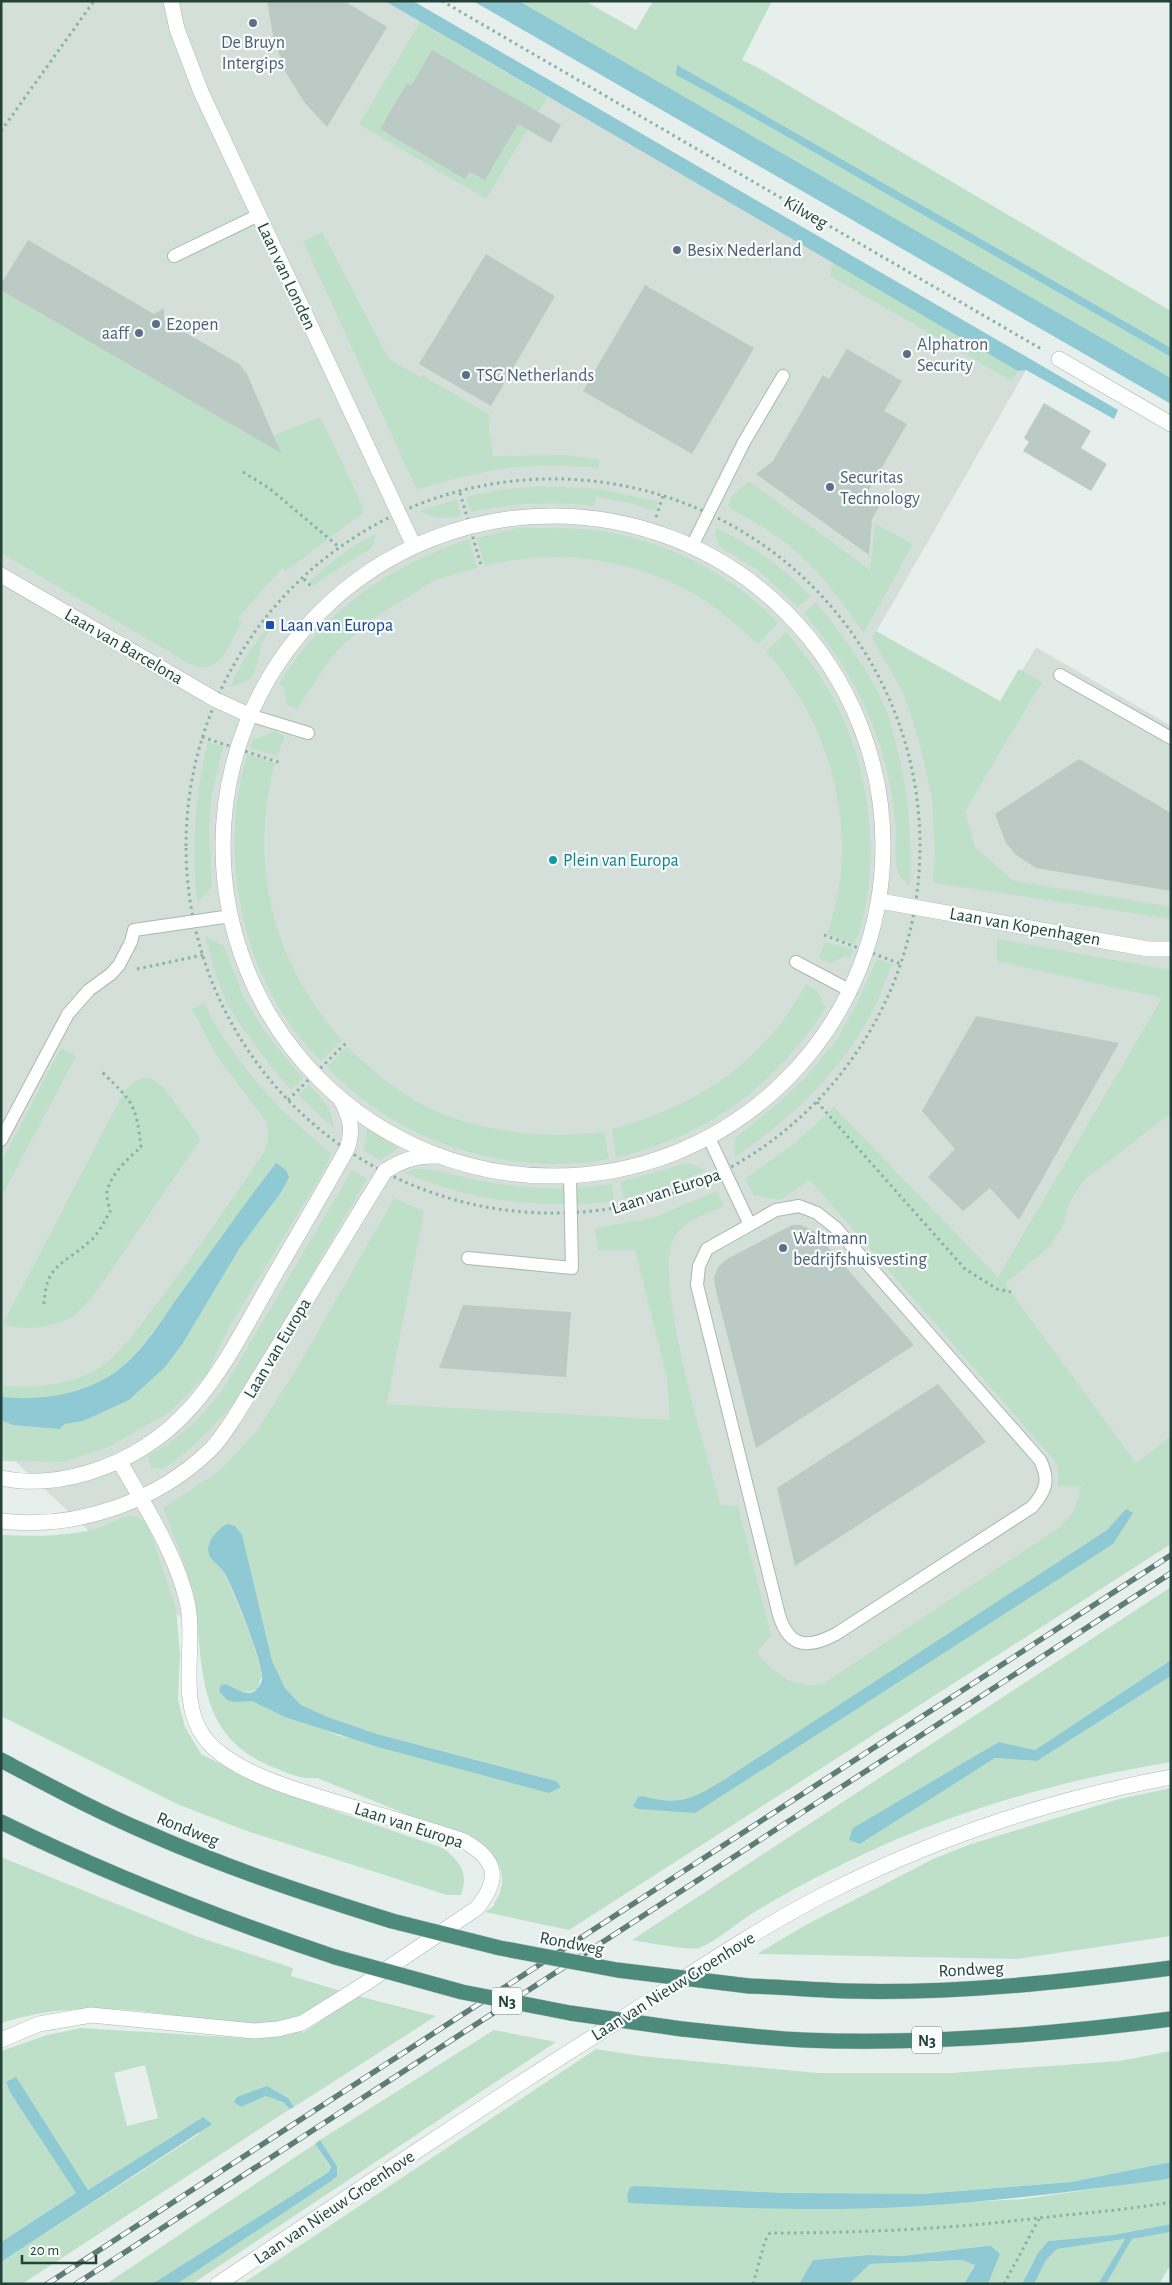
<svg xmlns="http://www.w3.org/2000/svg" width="1172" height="2285" viewBox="0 0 1172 2285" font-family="'Alegreya Sans',sans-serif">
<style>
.built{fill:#d4dfda}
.green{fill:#bfe0c8;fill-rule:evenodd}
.water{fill:#8ec9d4}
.building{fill:#bbcac4}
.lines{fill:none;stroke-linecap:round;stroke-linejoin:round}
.service-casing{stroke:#a8b8b2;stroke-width:14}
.minor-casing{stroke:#a8b8b2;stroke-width:16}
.tertiary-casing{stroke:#a8b8b2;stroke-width:16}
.trunk-casing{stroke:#c2cac8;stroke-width:16}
.path{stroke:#86b3a5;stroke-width:3;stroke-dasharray:2.5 4;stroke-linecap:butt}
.service{stroke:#fff;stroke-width:12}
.minor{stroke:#fff;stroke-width:15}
.tertiary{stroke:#fff;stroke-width:15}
.trunk{stroke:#4c8a7c;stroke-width:15}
.rail-casing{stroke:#5f7d75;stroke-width:5.5}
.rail{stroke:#f7fbf9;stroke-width:4;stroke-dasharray:11;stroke-linecap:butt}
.trunk-bridge-casing{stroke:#c2cac8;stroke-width:16;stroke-linecap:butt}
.trunk-bridge{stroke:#4c8a7c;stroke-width:15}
.service-dot{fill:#5c6f8a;stroke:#f7fbf9;stroke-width:2}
.transit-dot{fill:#1a4fb4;stroke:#f7fbf9;stroke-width:2}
.culture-dot{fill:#0f9aa8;stroke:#f7fbf9;stroke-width:2}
.labels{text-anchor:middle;stroke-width:4.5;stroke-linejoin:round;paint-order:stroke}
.shield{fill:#f7fbf9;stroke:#637a73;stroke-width:1}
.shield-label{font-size:16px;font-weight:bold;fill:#24423a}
.service-label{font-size:18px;fill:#4e5e75;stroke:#f7fbf9;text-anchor:start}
.street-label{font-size:18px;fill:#24423a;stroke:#f7fbf9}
.transit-label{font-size:18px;fill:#164399;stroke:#f7fbf9;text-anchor:start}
.culture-label{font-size:18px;fill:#0d838f;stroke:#f7fbf9;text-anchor:start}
</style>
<rect width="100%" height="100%" fill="#e6efeb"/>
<!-- built -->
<path class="built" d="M1,1H391L1026,370L875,634L1003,703L1036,647L1171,726V1494L727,1778L231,1665L1,1448Z"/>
<!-- green -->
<path class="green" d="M519,1H585L636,30L653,1H772L742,60L764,71L1171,311V348L814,145L676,75L740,110L1171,357V378Z
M420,22L547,97L486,199L359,124Z
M322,232L389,359L420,377L422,375L490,415L489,432L493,456L566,455L600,460L598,468C532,461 479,469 417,490L303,241Z
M833,262L1018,371L1012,381L830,276Z
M1,279L16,287L11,295L280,452L274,435L320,417L362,505L363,513L286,571L282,568L238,618L242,623C228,645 219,680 188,663L1,553Z
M749,481L870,570L875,524L913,544L864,633C838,597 812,560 775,535C760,525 743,516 728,507L731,497Z
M539,486L601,489L658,502L655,511L630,503L596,497L594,506C552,501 513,503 471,512L466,497L499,490Z
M457,499L461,516C445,519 435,519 420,511Z
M518,528C551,528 585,527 617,534C678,547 736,578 778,623L758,644C744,632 731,620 717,609C650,561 564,545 485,566L477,538Z
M717,528C756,548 780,565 811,596L798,607L759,571L719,546L715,533Z
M376,534L372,548L325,577L314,586L309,581C330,564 350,545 376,534Z
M469,539L477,568L435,580L371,620L340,648L329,661L297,709L287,705L284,687L279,684C324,611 388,566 469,539Z
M816,602C843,635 868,669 885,707C890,717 892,729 895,740C909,791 912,834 910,887C906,882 900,877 898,872C894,859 896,847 896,834C895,809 890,783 884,759C868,703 841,657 804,613Z
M268,626L270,629L262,643L254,673L249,680L230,687L244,659Z
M876,631L1000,701L1019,669L1042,682L965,811L975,847L1014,881L1171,907V919L935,883L933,880L935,850L932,797L918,737L904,694L872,638Z
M787,632C798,647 811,662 821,678C869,751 886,861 855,944L827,934C831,921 835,908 838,894C853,807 824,717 766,651Z
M274,731L285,736L277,756L250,748L253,738L257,739Z
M208,742L223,746L211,799L209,831L212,886L197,904C192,847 194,797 208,742Z
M247,754L275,763C248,866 273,962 342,1040L321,1061C242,984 217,858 247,754Z
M205,936L224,946L243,996L265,1032L303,1078L291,1090C270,1065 250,1040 233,1013C219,990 212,962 205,936Z
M997,939L1171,970V1113L1084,1180L1070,1201L1062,1227L1050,1246L1005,1284L1136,1463L1171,1436V1544L569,1930L485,1912L494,1906V1903C505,1889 505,1867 492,1855C476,1840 450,1832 430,1824C393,1809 355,1793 317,1778C300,1780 286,1772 270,1766C187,1730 208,1654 190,1583C183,1557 172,1532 163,1508L209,1478L225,1465L256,1432L296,1370L394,1198L424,1211L387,1404L670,1420L667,1378L635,1250H598L595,1228L652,1218L717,1191L724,1206C706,1215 684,1220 674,1238C652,1278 707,1456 721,1505L738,1506L771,1635L757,1652C772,1673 796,1691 824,1683L1060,1527L1073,1512L1082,1486H1058V1468L1054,1460L810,1180L780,1200L754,1195L745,1179L795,1143L834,1107L998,1277L1162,998L997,961ZM228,1524L276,1672L285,1688L301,1705L328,1717L377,1734L556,1781L340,1736L252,1701H244L221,1685L224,1684L240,1691L250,1692L257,1689L262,1676L252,1641L224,1572L213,1561L210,1545L219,1529Z
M825,942L853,949L850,958L846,956L831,963L818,958Z
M877,959L892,964C886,978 882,993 875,1006C844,1070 792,1118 734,1158L735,1138L771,1109L804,1079L837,1040L857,1003Z
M806,984L817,991L826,1008C769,1090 713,1133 616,1158L612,1129C697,1106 762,1064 806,984Z
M205,1003C210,1018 219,1031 228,1044C257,1088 291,1120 331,1153L326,1167L228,1329L207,1374L169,1413L108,1447L64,1462L1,1461V1420L13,1425L59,1429L65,1424L83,1421L165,1367L183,1343L239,1249L282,1191L267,1174C238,1215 208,1256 178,1297C159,1323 140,1354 114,1373C83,1396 39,1401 1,1397V1385C29,1390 77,1384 100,1367C124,1351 140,1324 158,1302C195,1253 231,1202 265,1150L269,1134L266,1121L218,1058L192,1009Z
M347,1047C364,1062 381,1078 400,1091C458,1131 535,1140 604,1132L609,1159C507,1178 397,1142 327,1067Z
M61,1048L76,1056L1,1198V1162Z
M150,1078L162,1085L201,1139C174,1178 147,1217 121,1256C108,1274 91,1303 73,1316C56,1328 22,1331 3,1324L123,1094C130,1084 136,1078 150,1078Z
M309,1085C323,1099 332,1108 334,1129L298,1095Z
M366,1124L403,1145L380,1160L363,1150L367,1138Z
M688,1163L706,1170L675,1184L624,1199L620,1182Z
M415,1169C437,1168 456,1176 476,1180C521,1189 566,1191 612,1184L614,1202C538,1208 477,1203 405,1173Z
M352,1170L367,1179L250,1380L226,1413L191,1448L163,1469L151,1468L148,1456C179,1439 202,1417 223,1389Z
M127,1516C137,1515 144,1519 149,1528L176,1608L180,1655L178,1700L185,1727L201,1754L271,1789L443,1848C460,1862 469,1872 461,1895H447L247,1831L177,1804L1,1716V1535C31,1536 61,1537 91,1530C104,1527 115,1520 127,1516Z
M1171,1587V1660L1035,1750L999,1742L860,1844L995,1758L1037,1761L1171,1676V1762C1054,1781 939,1815 833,1869C805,1883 776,1898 750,1915C734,1925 717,1941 699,1948C692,1951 643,1942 632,1940Z
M1171,1788V1936L1017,1959L757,1954L804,1926L933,1859L971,1844L1119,1799Z
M1,1857L198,1937L293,1968L291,1976L341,1991C322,2002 303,2017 280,2022C237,2031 191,2016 148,2012C99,2006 49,2008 1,2023Z
M358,1996L436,2016L294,2107L288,2098L267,2086L236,2103L241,2107L266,2096L283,2102L290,2109L22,2284H1V2262L199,2134L203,2117L88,2190L15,2077L11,2094L76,2193L1,2242V2051L47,2035L81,2028L243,2038L287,2035L301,2030L303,2033ZM145,2065L158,2118L127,2126L114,2073Z
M494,2030L556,2042L192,2284H177L333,2180L338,2168L320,2140Z
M596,2049L641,2056L817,2073H952L1120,2061L1171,2051V2162L1071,2182L923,2194L627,2195L628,2203L840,2209L1023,2199L1171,2178V2224L1113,2235L1048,2241L1038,2253L1022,2284H988L1000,2254L986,2246L902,2256L868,2255L813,2260L799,2284H242Z
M315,2144L331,2168L329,2172L152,2284H106Z
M1171,2232V2264L1159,2284H1106L1132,2239Z
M1125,2239L1098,2284H1034L1046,2260L1057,2249Z
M962,2260L975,2264L964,2284H849L870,2264Z"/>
<!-- water -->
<path class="water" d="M385,1H413L1118,410L1114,419L1026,370L1018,371Z
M473,1H519L1171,378V404Z
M677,65L1171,348V357L740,110L676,75Z
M276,1163L286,1170L289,1177L282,1191L239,1249L183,1343L165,1367L129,1400L83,1421L65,1424L59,1429L13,1425L1,1420V1397C39,1401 82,1395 114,1373C139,1356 158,1326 175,1301C209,1255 241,1208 276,1163Z
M1126,1509L1133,1513L1113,1544L695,1813L638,1809L633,1806L638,1797L642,1796C682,1807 694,1798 727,1778L1107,1530Z
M228,1524L235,1526L242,1535L272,1661L285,1688L301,1705L328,1717L377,1734L556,1781L561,1787L549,1793L378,1747L285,1717L252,1701L234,1702L227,1700L219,1691L221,1685L224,1684C233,1686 244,1696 253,1692C257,1690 261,1684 262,1680C265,1667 232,1584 224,1572C219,1565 211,1561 209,1554C205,1544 218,1527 228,1524Z
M1171,1660V1676L1037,1761L995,1758L860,1844L849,1840L853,1828L999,1742L1035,1750Z
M16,2077L88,2190L203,2117L212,2124L1,2262V2242L76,2193L11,2094L6,2082Z
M267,2086L288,2098L294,2107L290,2109L283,2102L266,2096L241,2107L234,2102L237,2097Z
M320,2140L337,2166V2176L333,2180L177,2284H152L329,2172L331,2167L315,2144Z
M1171,2162V2178L1161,2180C1054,2194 948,2208 840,2209C770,2210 698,2206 628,2203L627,2195L630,2187L636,2186L781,2193L923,2194L1071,2182Z
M1171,2224V2232L1132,2239L1106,2284H1098L1125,2239L1057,2249L1046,2260L1034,2284H1022L1038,2253L1048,2241L1113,2235Z
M986,2246H991L1000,2254L988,2284H964L975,2265L962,2260L870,2264L849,2284H799L813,2260L868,2255L902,2256Z"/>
<!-- building -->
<path class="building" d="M267,1H344L387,27L327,127L304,102L285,71L273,36Z
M432,50L561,125L551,143L518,124L485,180L470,172L465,179L380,129L407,83L411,86Z
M28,240L154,314L164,308V320L239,364L247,374L281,453L1,290V284Z
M486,254L555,296L491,406L419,364Z
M645,285L754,348L692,454L583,391Z
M847,349L902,381L884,411L907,424L867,493L882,502L872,519L869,555L756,474L773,461L823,375L829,379Z
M1044,403L1091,431L1081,448L1107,464L1091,491L1023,451L1029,442L1024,438Z
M1079,759L1171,813V891L1036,868L1016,855L1006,843L995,814Z
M976,1016L1119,1043L1019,1220L990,1188L963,1211L928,1177L955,1149L922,1111Z
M792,1225H801L814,1231L914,1345L756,1448L715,1287L714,1277L719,1266L727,1259Z
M463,1305L571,1312L566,1377L439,1368Z
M938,1384L986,1442L795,1566L777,1488Z"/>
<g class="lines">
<!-- service casing -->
<g class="service-casing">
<path id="service" d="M174,256L259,215
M692,546L744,442L783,376
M1060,675L1171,738
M249,715L308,733
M796,962L851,991
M709,1138L750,1225
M1,1140L68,1014L89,990L111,974L119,965L131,942L134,930L231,916
M799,1206L817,1213L836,1228L1040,1460C1050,1480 1046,1491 1032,1507L836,1634C808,1649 789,1648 779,1615L697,1285L699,1266L707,1249L776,1210Z
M468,1258L572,1268L570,1175"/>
</g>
<!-- minor casing -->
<g class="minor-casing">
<path id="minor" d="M1059,359L1171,424
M1,575L216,700L249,715
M880,901L1148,949H1171
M1,2040L39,2024L91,2015L254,2031L278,2029L302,2023L366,1983L477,1908C501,1878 497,1860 464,1841C426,1828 387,1817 349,1806C307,1793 231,1774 204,1737C176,1699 198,1641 186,1597C173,1548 144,1505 120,1462"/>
</g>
<!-- tertiary casing -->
<g class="tertiary-casing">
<path id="tertiary" d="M171,1L177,29L201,92L414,546
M223 846a330 330 0 1 1 660 0a330 330 0 1 1-660 0Z
M1,1478C29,1484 60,1481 87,1473C188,1443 222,1368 270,1283C296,1238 322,1194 347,1149C354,1130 350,1117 341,1100
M1,1521C76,1530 157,1502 211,1449C221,1439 228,1427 236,1415L385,1171C401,1160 417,1155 437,1156
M218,2284C349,2196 481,2107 615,2023C684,1979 753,1931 825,1894C936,1837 1048,1800 1171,1777"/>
</g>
<!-- trunk casing -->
<g class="trunk-casing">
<path id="trunk" d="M1,1760C50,1786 98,1812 148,1833C227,1868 309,1895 392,1921
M1,1822C109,1875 221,1919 335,1957
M749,1986C782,1987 815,1990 848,1991C956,1994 1064,1982 1171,1968
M682,2029C722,2033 763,2038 803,2040C926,2045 1049,2035 1171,2019"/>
</g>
<!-- path -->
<path class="path" d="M442,1L1043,350
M1,131L94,1
M243,472L269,488L339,547
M186 846a367 367 0 1 1 734 0a367 367 0 1 1-734 0Z
M460,493L481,565
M656,517L663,496
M304,579L312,587
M202,737L281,763
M824,935L901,964
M137,969L203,955
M288,1100L348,1041
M817,1102L965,1269L997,1289L1011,1292
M44,1304C46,1263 64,1265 90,1241C99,1234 104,1221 110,1212C109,1206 106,1197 107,1192C111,1173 128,1159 141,1147C136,1104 133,1102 102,1072
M753,2284L765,2241L770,2233C860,2233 949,2229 1039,2218C1083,2213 1127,2210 1171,2202
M1004,2284L1039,2219"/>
<!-- service -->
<use href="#service" class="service"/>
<!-- minor -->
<use href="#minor" class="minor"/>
<!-- tertiary -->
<use href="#tertiary" class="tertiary"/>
<!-- trunk -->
<use href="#trunk" class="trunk"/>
<!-- rail casing -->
<g class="rail-casing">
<path id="rail" d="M47,2284L1171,1555
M76,2284L1171,1573"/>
</g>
<!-- rail -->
<use href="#rail" class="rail"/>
<!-- trunk-bridge casing -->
<g class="trunk-bridge-casing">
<path id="trunk-bridge" d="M392,1921L500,1948L617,1970L749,1986
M335,1957L462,1992L570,2013L682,2029"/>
</g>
<!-- trunk-bridge -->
<use href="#trunk-bridge" class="trunk-bridge"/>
</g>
<!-- markers -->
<g class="service-dot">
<circle cx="253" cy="23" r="5"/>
<circle cx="677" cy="250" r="5"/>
<circle cx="156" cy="324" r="5"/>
<circle cx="139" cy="333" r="5"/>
<circle cx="907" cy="354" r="5"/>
<circle cx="466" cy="375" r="5"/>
<circle cx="830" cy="487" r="5"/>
<circle cx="783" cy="1248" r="5"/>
</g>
<rect class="transit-dot" x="265" y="620" width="10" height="10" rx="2.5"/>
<circle class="culture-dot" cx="553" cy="860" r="5"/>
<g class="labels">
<!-- shield labels -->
<g class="shield">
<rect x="492" y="1987.5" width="30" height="27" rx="4"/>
<rect x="912" y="2026.5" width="30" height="27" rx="4"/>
</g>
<g class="shield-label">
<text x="507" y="2007">N3</text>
<text x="927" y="2046">N3</text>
</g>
<!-- service labels -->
<g class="service-label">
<text x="253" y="48" text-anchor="middle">De Bruyn<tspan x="253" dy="21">Intergips</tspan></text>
<text x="687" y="256">Besix Nederland</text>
<text x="166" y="330">E2open</text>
<text x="129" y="339" text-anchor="end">aaff</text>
<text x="917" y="350">Alphatron<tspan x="917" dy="21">Security</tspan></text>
<text x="476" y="381">TSG Netherlands</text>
<text x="840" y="483">Securitas<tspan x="840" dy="21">Technology</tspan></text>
<text x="793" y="1244">Waltmann<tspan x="793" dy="21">bedrijfshuisvesting</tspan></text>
</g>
<!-- street labels -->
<g class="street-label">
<text transform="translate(806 212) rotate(30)" y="6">Kilweg</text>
<text transform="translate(287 276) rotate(65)" y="6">Laan van Londen</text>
<text transform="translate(124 646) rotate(30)" y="6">Laan van Barcelona</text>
<text transform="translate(1025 926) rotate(10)" y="6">Laan van Kopenhagen</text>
<text transform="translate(666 1191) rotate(-18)" y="6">Laan van Europa</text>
<text transform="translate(277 1348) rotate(-59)" y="6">Laan van Europa</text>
<text transform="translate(409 1825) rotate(18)" y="6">Laan van Europa</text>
<text transform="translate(188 1829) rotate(22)" y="6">Rondweg</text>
<text transform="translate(572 1943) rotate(11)" y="6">Rondweg</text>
<text transform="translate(971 1969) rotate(-3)" y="6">Rondweg</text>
<text transform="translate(673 1986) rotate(-32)" y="6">Laan van Nieuw Groenhove</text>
<text transform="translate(334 2207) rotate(-34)" y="6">Laan van Nieuw Groenhove</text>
</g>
<!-- transit labels -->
<g class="transit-label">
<text x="280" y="631">Laan van Europa</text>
</g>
<!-- culture labels -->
<g class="culture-label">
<text x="563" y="866">Plein van Europa</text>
</g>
</g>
<!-- border -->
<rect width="1172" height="2285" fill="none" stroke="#24423a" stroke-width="5"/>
<!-- scale -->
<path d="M22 2255v8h74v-8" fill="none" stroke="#24423a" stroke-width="2.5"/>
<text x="30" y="2255" font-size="15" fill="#24423a" stroke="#f7fbf9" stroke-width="4" paint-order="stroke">20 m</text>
</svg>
